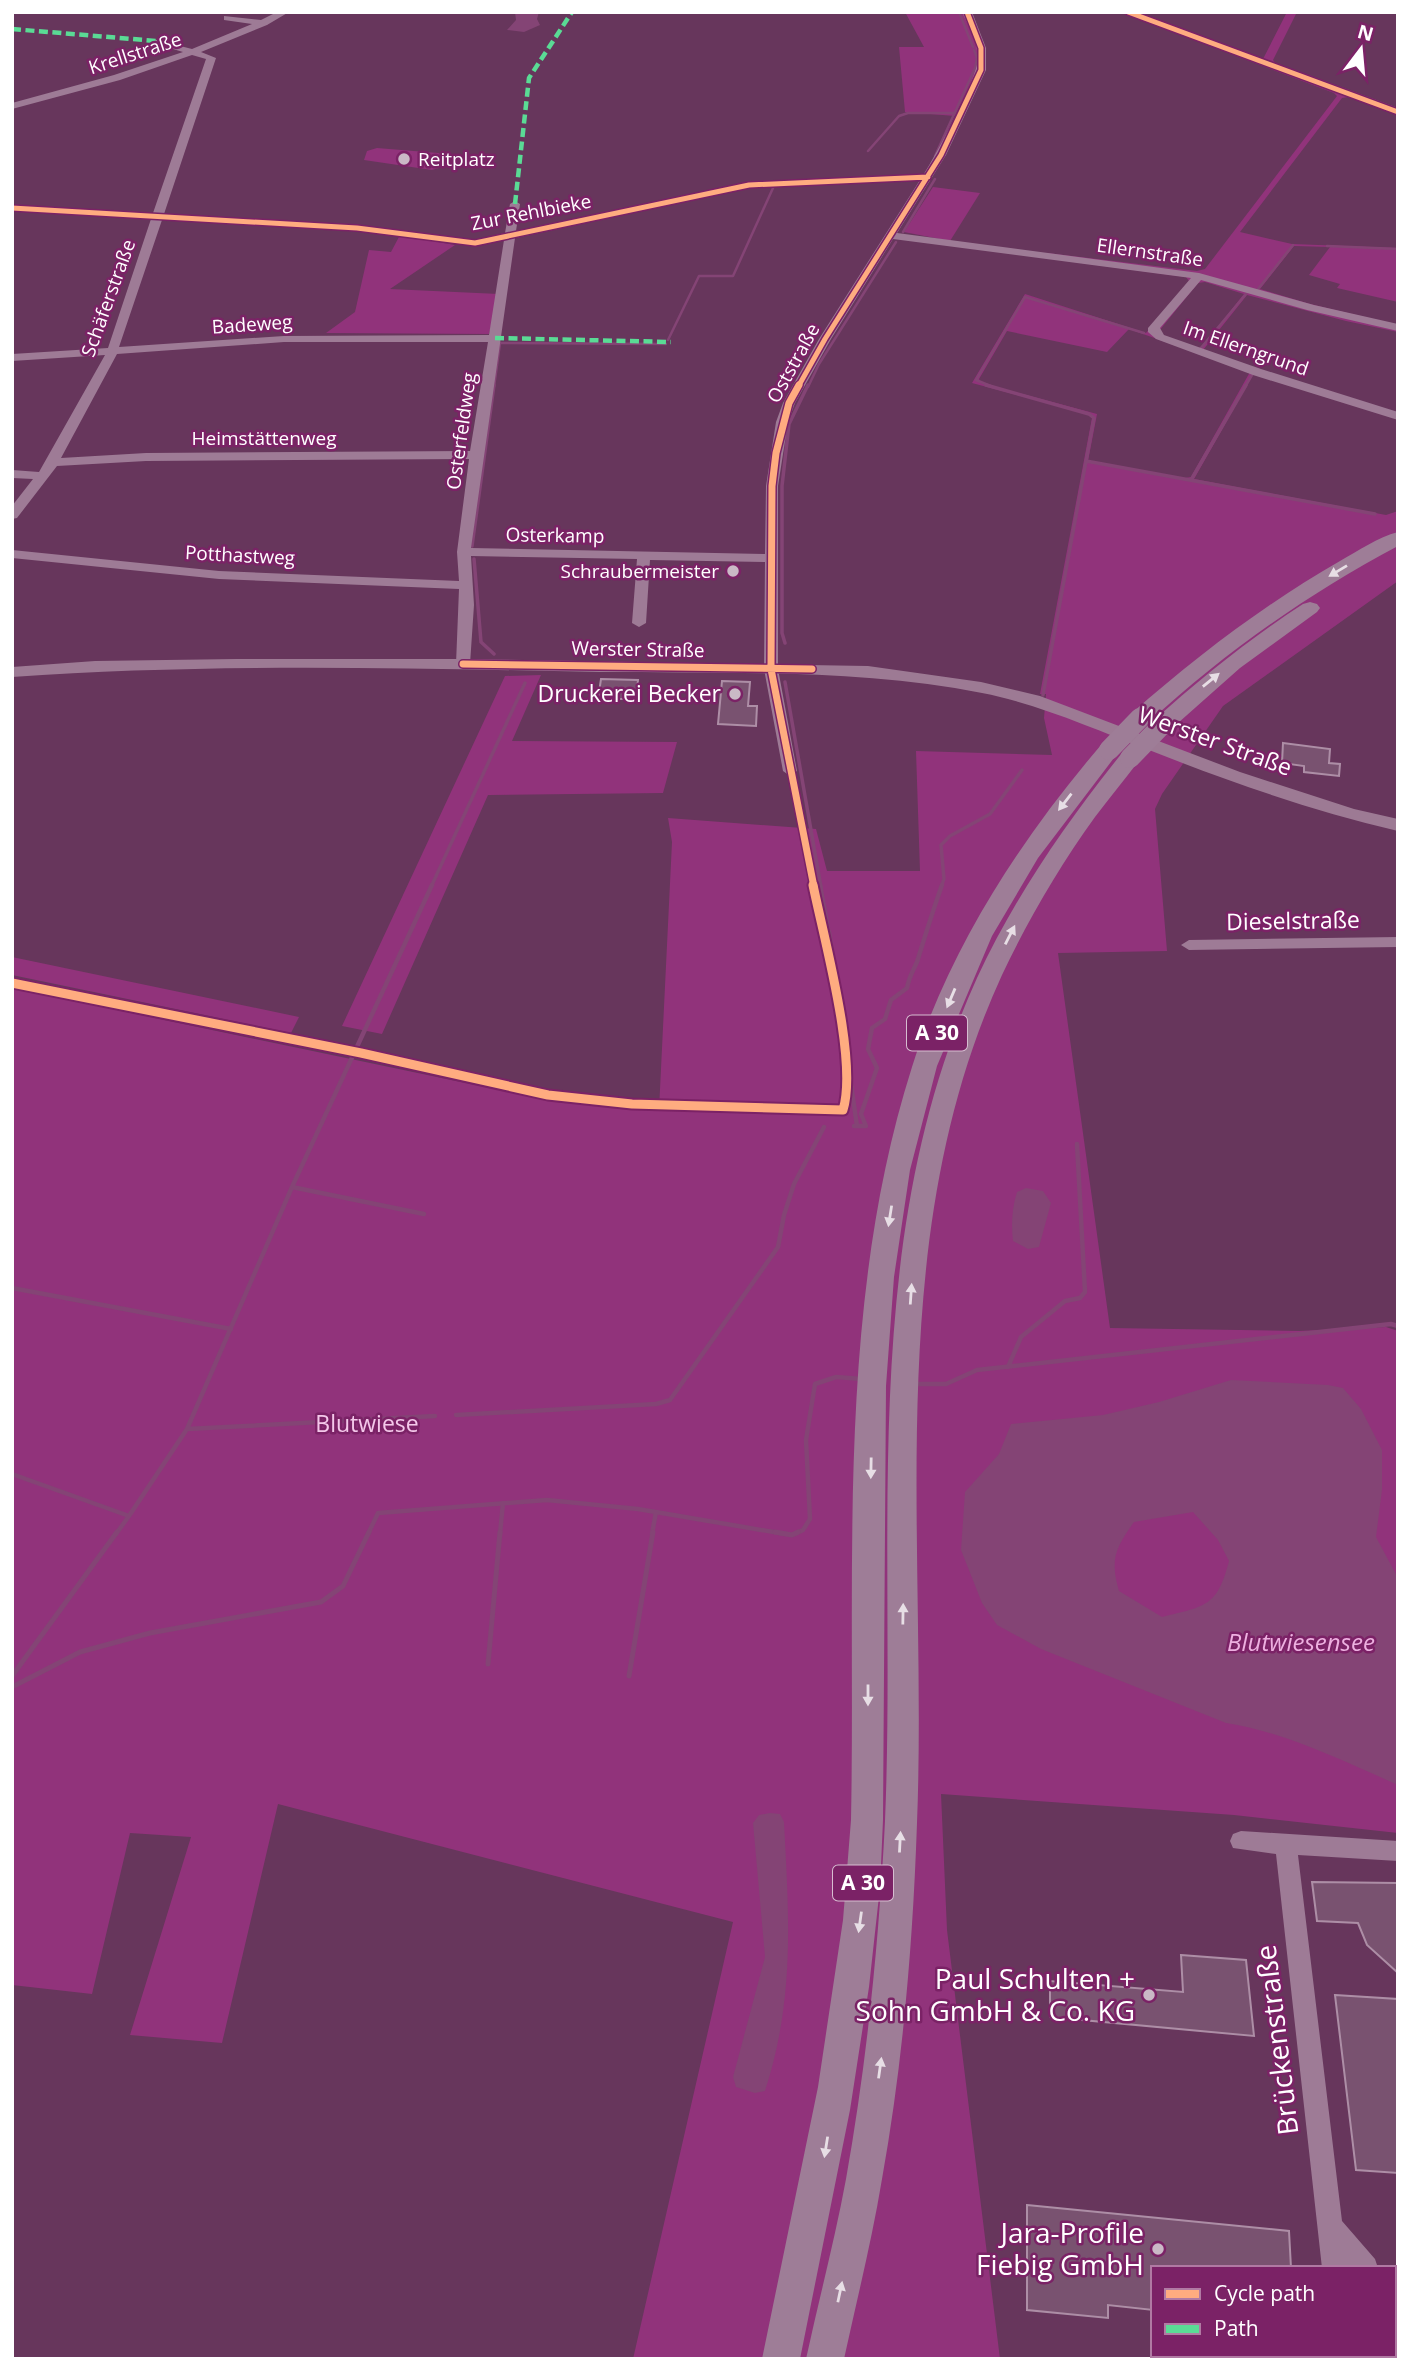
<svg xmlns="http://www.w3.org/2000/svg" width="1410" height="2371" viewBox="0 0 1410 2371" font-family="'Open Sans',sans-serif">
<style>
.green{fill:#91337b;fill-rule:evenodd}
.water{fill:#844475;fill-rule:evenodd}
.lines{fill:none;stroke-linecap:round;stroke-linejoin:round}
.stream-far3{stroke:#844475;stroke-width:2.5}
.stream-far2{stroke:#844475;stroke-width:3.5}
.stream-far1{stroke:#844475;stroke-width:4.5}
.stream{stroke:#844475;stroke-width:5}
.building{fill:#795270;stroke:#ad8ea6;stroke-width:2}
.minor{fill:#9e7b96;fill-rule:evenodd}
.major{fill:#9d7a94;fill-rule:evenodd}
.highway{fill:#9e7d97;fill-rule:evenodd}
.highway-bridge{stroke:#9e7d97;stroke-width:20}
.quiet{stroke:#5adb95;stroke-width:4.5;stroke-dasharray:9 4.5;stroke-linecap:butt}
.cycleway-far2-casing{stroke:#7b2266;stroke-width:8}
.cycleway-far1-casing{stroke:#7b2266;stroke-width:10}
.cycleway-casing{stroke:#7b2266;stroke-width:13}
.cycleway-far2{stroke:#ffac80;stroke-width:5}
.cycleway-far1{stroke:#ffac80;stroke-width:7}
.cycleway{stroke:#ffac80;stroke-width:9}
.oneway{fill:#e7dee5}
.poi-dot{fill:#cab9c6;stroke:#7b2266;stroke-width:2.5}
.labels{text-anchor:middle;stroke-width:5;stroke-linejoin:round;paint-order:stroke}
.far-street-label{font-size:19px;fill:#fff;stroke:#7b2266}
.far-poi-label{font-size:19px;fill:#fff;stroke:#7b2266;text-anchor:start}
.shield{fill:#7b2266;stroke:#d7bdd1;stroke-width:2}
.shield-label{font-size:21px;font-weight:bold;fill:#fff}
.poi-label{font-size:23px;fill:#fff;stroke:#7b2266;text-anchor:end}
.street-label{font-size:23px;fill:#fff;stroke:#7b2266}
.park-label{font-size:23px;fill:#f4c8ea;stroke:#7b2266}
.water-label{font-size:24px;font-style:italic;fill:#edb0e0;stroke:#7b2266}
.near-poi-label{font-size:28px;fill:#fff;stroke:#7b2266;text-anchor:end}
.near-street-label{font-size:28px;fill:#fff;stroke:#7b2266}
</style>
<rect width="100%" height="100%" fill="#67365c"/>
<!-- green -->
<path class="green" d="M905,12H965L982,61L955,116L905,112L899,47H924Z
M1121,12H1136L1263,59L1287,12H1297L1273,60L1276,64L1398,109V115L1348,97L1342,98L1240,232L1292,244L1398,248V302L1337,288L1340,284L1309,275L1330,247L1294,246L1260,289L1310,304L1398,325V332L1346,321L1247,295L1203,350L1254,373L1194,479L1386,515L1398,511V581L1223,706L1162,794L1155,809L1167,951L1058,953L1110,1328L1299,1331L1386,1327L1398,1331V1833L1234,1815L941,1794L947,1930L1000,2359H633L733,1922L278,1804L222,2043L130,2035L191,1837L130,1833L92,1994L12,1985V988L556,1102L659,1110L672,842L668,818L816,829L827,871H920L916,751L1052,755L1044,718L1046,694H1040L1092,418L1088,414L972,383L1025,294L1146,333L1189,281L1186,277L1044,258L1047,253L1197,271L1205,269L1337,96L1334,93ZM1205,282L1244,294L1200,349L1162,335L1159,331L1198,283ZM1129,329L1250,372L1191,477L1185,478L1088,461L1097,414L981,383L979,379L1007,331L1107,352Z
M377,148L438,153L446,156L439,168L432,170L364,160L367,151Z
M933,187L980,193L950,241L904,232Z
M400,235L455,245L390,289L499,294L489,334L326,333L355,312L369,250L391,252Z
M541,675L512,741L677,742L663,793L488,795L382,1034L342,1026L505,676Z
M12,957L299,1017L291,1033L12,975Z"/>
<!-- water -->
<path class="water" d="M515,12H539L537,19L540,25L524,32L507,30L516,20Z
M1026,1188L1043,1191L1051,1203L1039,1247L1028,1249L1013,1241C1011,1225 1012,1207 1017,1192Z
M1231,1380L1328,1385L1343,1388L1361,1409L1382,1450V1490L1376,1537L1398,1578V1785C1343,1761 1285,1732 1226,1723L1041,1649L997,1625L982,1603L961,1550L965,1492L999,1454L1011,1424L1103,1415L1159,1402ZM1193,1512L1218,1540L1229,1561C1217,1607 1206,1606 1162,1617L1119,1591C1110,1559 1115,1549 1134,1522Z
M770,1813L780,1814L784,1822C789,1918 795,1998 765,2091L755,2093L736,2087L733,2077L765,1957L753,1823L759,1815Z"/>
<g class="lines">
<!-- stream-far3 -->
<path class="stream-far3" d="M959,12L973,47
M868,151L899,116L908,113H955
M935,156L975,68L977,58L974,50
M903,232L935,179
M1327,246L1398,249
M1258,289L1293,245
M668,340L699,276H733L773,188
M1200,349L1246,294
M494,387L500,343L666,344
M808,387L819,364L896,242
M993,387L976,380L1025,297L1144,333
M1245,387L1252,375"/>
<!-- stream-far2 -->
<path class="stream-far2" d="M986,385L1089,414L1094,418L1043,695
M1086,461L1375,514
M1191,480L1246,385
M472,546L494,385
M474,559L481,642L494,654
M785,643L782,633V486L789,424L808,385
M785,682L821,887
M431,887L525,683
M941,887L944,879L941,845L950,836L990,814L1022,770"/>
<!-- stream-far1 -->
<path class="stream-far1" d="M820,885L828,929
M829,932L857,1126
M854,1126H866L861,1114L877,1068L868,1049L872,1028L885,1019L891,1000L907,988C909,977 913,971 917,962C925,936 933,910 942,885
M292,1187L424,1214
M12,1288L231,1329
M1008,1367L1021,1337L1065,1301L1080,1298L1085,1292L1077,1144
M912,1384H946L977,1370L1391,1324L1398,1326
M456,1415L656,1404L670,1400L778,1247L784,1215L794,1184L824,1127
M187,1429L435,1416
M12,1474L129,1516L116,1534
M129,1516L187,1429L292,1187L432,885
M368,1534L378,1513L547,1500L638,1509L785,1534
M500,1534L503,1503
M652,1534L656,1512
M795,1534L803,1530L810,1519L806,1440L815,1384L836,1377L862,1379"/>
<!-- stream -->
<path class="stream" d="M775,1532L792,1535L798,1532
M488,1664L500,1532
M12,1676L117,1532
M629,1676L653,1532
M12,1687L80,1652L150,1633L321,1602L343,1586L369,1532"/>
</g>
<!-- building -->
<path class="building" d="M601,679L638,680L636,699H598Z
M722,681L750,682L748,706H757L756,726L718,724Z
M1283,743L1330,749L1329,763L1340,764L1339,776L1304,772V766L1282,763Z
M1312,1882L1398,1883V1973L1367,1945L1358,1923L1317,1921Z
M1181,1955L1246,1960L1254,2036L1050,2017V1981L1183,1992Z
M1335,1995L1398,1999V2173L1356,2170Z
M1027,2205L1289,2231L1291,2268H1153V2310L1108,2305V2318L1027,2310Z"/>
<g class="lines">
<!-- minor -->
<path class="minor" d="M277,12H289L267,25L201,52L216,58L164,214L357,225L475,240L505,233L510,204L515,201L520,204L516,231L749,182L924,174C936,155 977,79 978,59C978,43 969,27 962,12H972L986,48V70L946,155L897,233L1199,273L1314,305L1398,324V331L1307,310L1201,280L1160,328L1164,335L1261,369L1398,412V420L1253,375L1156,339L1148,332V328L1191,278L893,239L831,339L795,403L788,422L778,486V669L797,771L790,776L783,771L764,669L765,562L650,560L646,623L639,627L632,623L637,559L471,556L474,605L470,664L463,668L456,664L459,589L219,579L12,558V550L219,571L459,581L457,552L469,459L146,461L57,466L17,518L12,519V506L33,479L12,478V470L39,472L105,355L12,361V354L108,348L151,219L12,211V205L153,213L206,59L192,55L120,80L12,109V103L114,75L183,52L153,43V39L192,49L252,24L224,20V16L261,20ZM920,180L819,339L783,403L776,422L766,486L765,554L471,548L515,238L749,188ZM162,220L357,231L475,246L504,240L489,335L284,336L119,347ZM284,342H488L470,451L146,453L61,458L117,354Z
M1124,12H1137L1398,108V115Z
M1398,937V947L1189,950L1181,945L1189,940Z
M1241,1831L1398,1841V1861L1298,1855L1342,2221L1375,2259L1378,2268H1349L1347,2265L1348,2268H1322L1276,1854L1233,1848L1230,1841L1233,1834Z
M1394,2285L1398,2287V2316L1394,2314Z
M1398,2325V2352L1394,2354V2327Z"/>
<!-- major -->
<path class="major" d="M236,659H463L868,666L981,682L1040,696L1240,772L1354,809L1398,819V831C1312,811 1230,782 1149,750C1094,729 1039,704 982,693C857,668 727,674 600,672C405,668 207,663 12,677V667L95,661Z"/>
<!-- highway -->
<path class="highway" d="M1398,532V546C1306,595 1224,653 1148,723H1132L1129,718L1132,713C1197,656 1265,604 1340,561C1358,551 1378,537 1398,532Z
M1310,602L1317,604L1320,608L1317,612L1240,668L1169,731H1153L1150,726L1153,721C1201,678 1249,639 1303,604Z
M1109,743L1117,745L1120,750L1038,858L992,936L937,1066L910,1170L894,1277L886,1386L883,1820L880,1887L869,1987L850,2110L800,2359H762L818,2087L843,1920L851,1820C856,1570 835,1309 912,1067C950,947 1020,840 1101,745Z
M1130,751L1138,753L1141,758C1126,778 1110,797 1095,817C1059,867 1028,920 1002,975C880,1240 928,1541 917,1823C913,1942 903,2062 882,2179C872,2240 857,2299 844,2359H806C819,2299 835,2239 846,2179C867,2061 879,1941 885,1821C897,1539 856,1243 977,978C1015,896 1066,823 1122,753Z"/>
<!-- highway-bridge -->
<path class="highway-bridge" d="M1109,750L1140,718
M1130,758L1161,726"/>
<!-- quiet -->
<path class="quiet" d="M12,29L156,41
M515,204L529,78L572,12
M495,338L671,342"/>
<!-- cycleway-far2 casing -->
<g class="cycleway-far2-casing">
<path id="cycleway-far2" d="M1128,12L1398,112
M12,208L357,228L475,243L749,185L928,177
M798,387L825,339L941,155L981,70V48L967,12"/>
</g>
<!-- cycleway-far1 casing -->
<g class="cycleway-far1-casing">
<path id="cycleway-far1" d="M799,385L789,403L776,453L772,486L771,669L814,887
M463,664L812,669"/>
</g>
<!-- cycleway casing -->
<g class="cycleway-casing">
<path id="cycleway" d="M12,983L361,1053L548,1095L632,1104L843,1110C858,1061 824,939 813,885"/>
</g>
<!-- cycleway-far2 -->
<use href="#cycleway-far2" class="cycleway-far2"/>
<!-- cycleway-far1 -->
<use href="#cycleway-far1" class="cycleway-far1"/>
<!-- cycleway -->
<use href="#cycleway" class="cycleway"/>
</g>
<!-- one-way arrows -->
<defs><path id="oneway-solid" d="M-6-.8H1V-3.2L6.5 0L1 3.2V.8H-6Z" transform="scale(1.75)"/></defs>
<g class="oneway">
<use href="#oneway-solid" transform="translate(1338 571) rotate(149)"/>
<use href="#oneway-solid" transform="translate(1211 680) rotate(-39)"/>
<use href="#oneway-solid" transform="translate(1065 802) rotate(128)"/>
<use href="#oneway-solid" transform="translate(1010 935) rotate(-63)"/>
<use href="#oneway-solid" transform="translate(951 998) rotate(113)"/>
<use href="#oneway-solid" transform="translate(890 1216) rotate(99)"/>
<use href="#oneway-solid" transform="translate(911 1294) rotate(-86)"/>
<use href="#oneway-solid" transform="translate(871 1468) rotate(91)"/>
<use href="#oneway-solid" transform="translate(903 1614) rotate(-89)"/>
<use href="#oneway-solid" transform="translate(868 1695) rotate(90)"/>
<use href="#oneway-solid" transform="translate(900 1842) rotate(-87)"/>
<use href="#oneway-solid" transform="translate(860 1922) rotate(98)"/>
<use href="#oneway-solid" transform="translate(880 2068) rotate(-82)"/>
<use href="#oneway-solid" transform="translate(826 2147) rotate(99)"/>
<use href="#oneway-solid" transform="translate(840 2292) rotate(-78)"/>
</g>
<!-- markers -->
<g class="poi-dot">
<circle cx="404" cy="159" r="7"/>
<circle cx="733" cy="571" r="7"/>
<circle cx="735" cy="694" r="7"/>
<circle cx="1149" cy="1995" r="7"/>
<circle cx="1158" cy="2249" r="7"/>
</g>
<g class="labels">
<!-- far-street labels -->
<g class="far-street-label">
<text transform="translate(135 53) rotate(-18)" y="7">Krellstraße</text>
<text transform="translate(531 212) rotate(-11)" y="7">Zur Rehlbieke</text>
<text transform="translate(1150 252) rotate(8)" y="7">Ellernstraße</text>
<text transform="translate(108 298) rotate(-70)" y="7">Schäferstraße</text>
<text transform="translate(252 324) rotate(-4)" y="7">Badeweg</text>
<text transform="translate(1246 348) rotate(19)" y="7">Im Ellerngrund</text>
<text transform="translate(793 363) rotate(-61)" y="7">Oststraße</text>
<text transform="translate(461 431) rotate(-82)" y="7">Osterfeldweg</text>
<text x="264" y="445">Heimstättenweg</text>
<text transform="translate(555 535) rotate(1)" y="7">Osterkamp</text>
<text transform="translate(240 555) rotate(3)" y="7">Potthastweg</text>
<text transform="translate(638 649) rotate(1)" y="7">Werster Straße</text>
</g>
<!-- far-poi labels -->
<g class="far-poi-label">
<text x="418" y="166">Reitplatz</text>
<text x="719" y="578" text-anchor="end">Schraubermeister</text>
</g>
<!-- shield labels -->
<g class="shield">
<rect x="907" y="1015.5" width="60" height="35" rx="5"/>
<rect x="833" y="1865.5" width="60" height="35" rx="5"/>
</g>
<g class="shield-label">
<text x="937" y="1040">A 30</text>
<text x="863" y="1890">A 30</text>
</g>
<!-- poi labels -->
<g class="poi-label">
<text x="721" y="702">Druckerei Becker</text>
</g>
<!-- street labels -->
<g class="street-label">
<text transform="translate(1215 741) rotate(20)" y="8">Werster Straße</text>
<text transform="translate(1293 921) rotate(-1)" y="8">Dieselstraße</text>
</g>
<!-- park labels -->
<g class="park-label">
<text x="367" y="1432">Blutwiese</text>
</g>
<!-- water labels -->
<g class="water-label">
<text x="1301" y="1651">Blutwiesensee</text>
</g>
<!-- near-poi labels -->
<g class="near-poi-label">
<text x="1135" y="1989">Paul Schulten +<tspan x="1135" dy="32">Sohn GmbH &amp; Co. KG</tspan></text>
<text x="1144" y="2243">Jara-Profile<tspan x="1144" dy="32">Fiebig GmbH</tspan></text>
</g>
<!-- near-street labels -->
<g class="near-street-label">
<text transform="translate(1277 2040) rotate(-97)" y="10">Brückenstraße</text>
</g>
</g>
<!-- border -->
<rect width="1410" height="2371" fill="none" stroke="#ffffff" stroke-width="28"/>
<!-- legend -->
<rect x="1151" y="2266" width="245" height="91" fill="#7b2266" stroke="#b07aa3" stroke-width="2"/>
<rect x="1165" y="2289" width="35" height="10" fill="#ffac80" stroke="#b07aa3" stroke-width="2"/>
<text x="1214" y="2301" font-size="21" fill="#ffffff">Cycle path</text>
<rect x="1165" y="2324" width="35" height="10" fill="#5adb95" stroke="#b07aa3" stroke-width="2"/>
<text x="1214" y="2336" font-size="21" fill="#ffffff">Path</text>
<!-- north arrow -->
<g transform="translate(1361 49) rotate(16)" stroke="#7b2266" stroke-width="5" paint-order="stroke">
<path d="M0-5L12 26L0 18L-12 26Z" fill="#ffffff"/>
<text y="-10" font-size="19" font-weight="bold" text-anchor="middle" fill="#ffffff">N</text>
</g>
</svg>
